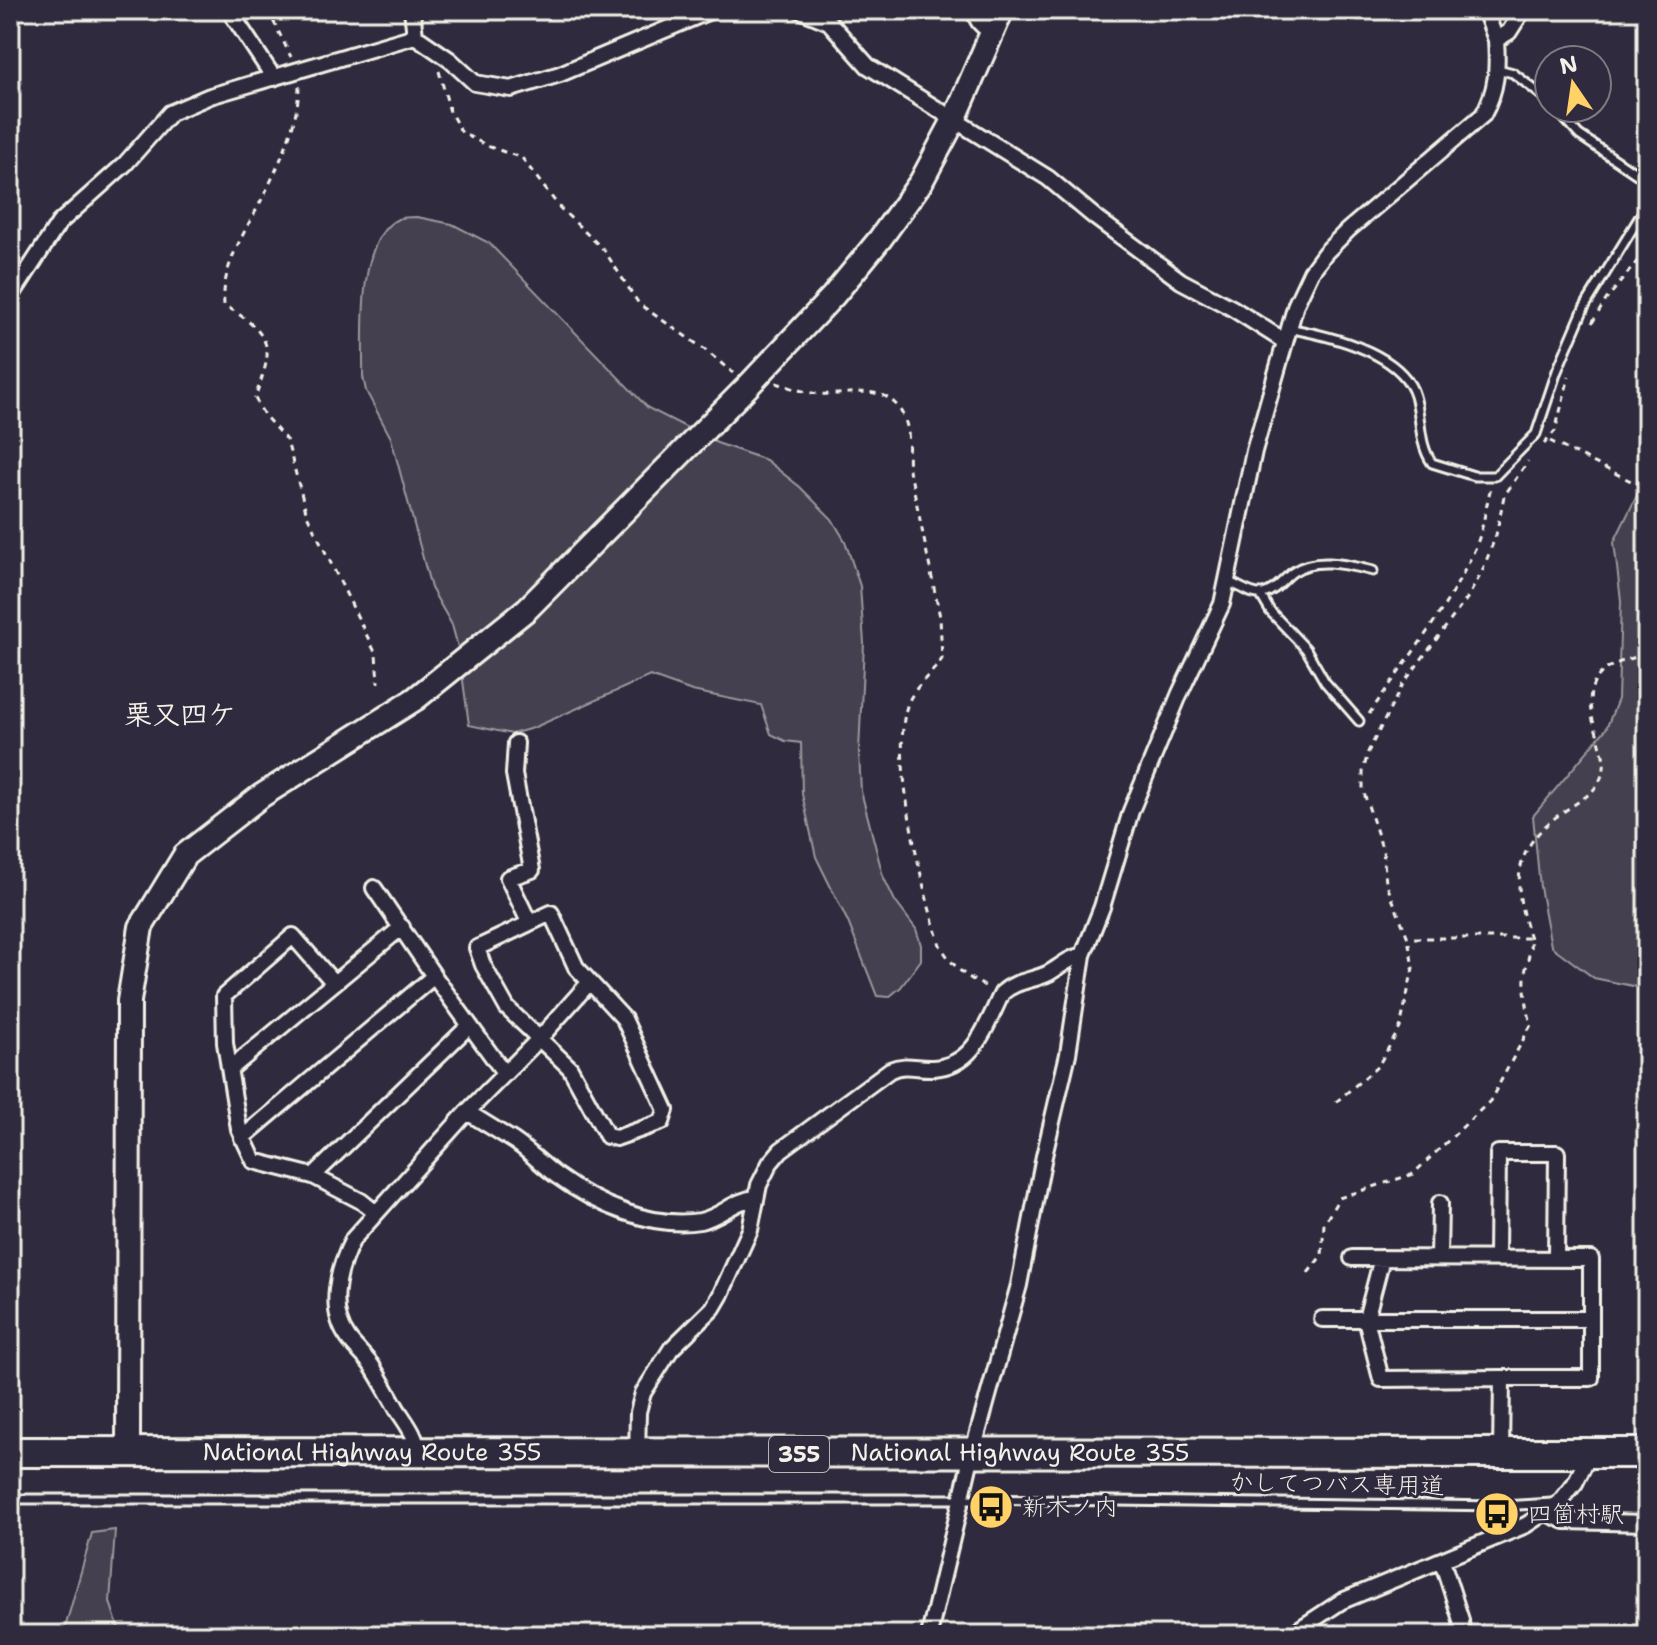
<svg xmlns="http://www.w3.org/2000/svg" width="1657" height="1645" viewBox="0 0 1657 1645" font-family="'Shantell Sans','Klee One',sans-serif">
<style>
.green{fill:#454050;stroke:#9c989c;stroke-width:2}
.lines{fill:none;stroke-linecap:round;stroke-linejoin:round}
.lane-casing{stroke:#f4f1e8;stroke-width:13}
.street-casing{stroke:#f4f1e8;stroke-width:20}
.secondary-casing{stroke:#f4f1e8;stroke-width:28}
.highway-casing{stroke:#f4f1e8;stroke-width:34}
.path{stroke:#f4f1e8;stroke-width:3;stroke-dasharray:6 6;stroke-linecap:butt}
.lane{stroke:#2f2a3d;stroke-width:7}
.street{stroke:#2f2a3d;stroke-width:14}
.secondary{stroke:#2f2a3d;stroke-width:22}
.highway{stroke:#2f2a3d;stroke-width:28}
.labels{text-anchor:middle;stroke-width:6;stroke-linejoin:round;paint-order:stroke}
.shield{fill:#2f2a3d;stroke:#b9b5b5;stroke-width:2}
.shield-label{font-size:22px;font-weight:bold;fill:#f4f1e8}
.street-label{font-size:24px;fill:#f4f1e8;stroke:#2f2a3d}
.poi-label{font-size:24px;fill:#f4f1e8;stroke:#2f2a3d;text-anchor:start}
.quarter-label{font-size:28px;font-weight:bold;fill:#f4f1e8;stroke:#2f2a3d}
</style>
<rect width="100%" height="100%" fill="#2f2a3d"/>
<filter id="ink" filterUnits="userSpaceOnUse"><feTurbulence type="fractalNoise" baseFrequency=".0125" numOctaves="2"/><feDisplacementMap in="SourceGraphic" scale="16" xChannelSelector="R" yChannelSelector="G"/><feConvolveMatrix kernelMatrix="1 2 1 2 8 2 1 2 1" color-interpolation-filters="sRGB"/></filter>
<g filter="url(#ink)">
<!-- green -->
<path class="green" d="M417,217L452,224L489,243L648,408L717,443L766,460L800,487L832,519L845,541L860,586L864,643L859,752L861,791L883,876L895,901L916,929L921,945V960L901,987L889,997L877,996L848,922L816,857L802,794L801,743L785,741L771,734L761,705L692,691L650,676L533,728L512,734L469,725L459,651L452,625L431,588L391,438L366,391L363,377C364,337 355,240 398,219C403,217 412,217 417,217Z
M1647,475V989L1594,978L1551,946L1540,887L1533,816L1606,729L1618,699L1621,601L1614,542Z
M115,1530L110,1602L121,1635H63L92,1533Z"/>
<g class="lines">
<!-- lane casing -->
<g class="lane-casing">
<path id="lane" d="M1498,69L1513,73L1549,101
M1555,108L1579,135L1647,181
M1287,328C1327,335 1402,352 1415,396C1422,419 1418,443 1432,463L1474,476H1495L1536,434L1557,371L1584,308L1647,205
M1228,582C1239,585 1251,596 1263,594C1276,591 1283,579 1293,572C1316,556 1348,565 1373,571
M1260,594L1270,611L1306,649L1325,682L1359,721
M10,1499H962L1503,1506L1552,1503"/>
</g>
<!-- street casing -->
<g class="street-casing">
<path id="street" d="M229,10L274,78
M412,10L415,36
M800,10L829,22L868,66L1048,178L1096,218L1181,281L1232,308L1284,341
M976,10C975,22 983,26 992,33
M1485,10L1496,40
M10,298L59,223L125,164L170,113L210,96L415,36L450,60L475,83L511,89L560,74L712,10
M516,743L514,774L532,870L508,878L529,922
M374,888L434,976L505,1074
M551,913L576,967L624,1019L666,1110L662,1122L616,1138L607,1136L570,1068L507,1008L483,965L477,948Z
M333,982L293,936L224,996L225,1043L239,1129L254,1161L313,1176L469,1026
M230,1069L402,927
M467,1112C482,1121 498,1131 514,1141C529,1151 542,1165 557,1176C595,1204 652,1229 700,1221C721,1217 734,1200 756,1198
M242,1138L434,976
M313,1176L361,1201L376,1213
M1352,1258L1591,1259V1378H1502L1501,1455
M1382,1258L1366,1319L1381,1379L1502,1378
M1439,1258L1440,1203
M1497,1258L1498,1153H1557L1556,1259
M1322,1319H1591
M418,1453C417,1436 406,1423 397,1409C389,1395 381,1380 372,1366C365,1356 355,1348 348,1338C327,1309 338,1268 353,1239L467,1112L540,1038L589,983
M637,1454L638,1412L643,1393L671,1349L713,1308L720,1296L750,1230L759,1185L770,1163L781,1150L890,1070C906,1063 917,1069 933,1068C975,1066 986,1025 1002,993C1016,980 1033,981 1049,973C1061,966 1069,958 1083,955
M1546,1513L1565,1521L1647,1523
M1442,1561L1461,1620L1462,1635
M929,1635L972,1454L1019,1285L1044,1156L1068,1054L1083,955L1102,907L1131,811L1180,693L1222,604L1254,451L1296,304L1311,272L1325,253L1348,230L1483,115C1497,90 1498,68 1496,40L1509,32L1523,10
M1290,1635L1342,1601L1526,1525L1559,1503L1575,1483L1589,1455"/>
</g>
<!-- secondary casing -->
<g class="secondary-casing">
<path id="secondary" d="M128,1451L129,1001L141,927L185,855L261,796L415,699L527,609L748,386L833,296L880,239L921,182L954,120L1002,10"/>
</g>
<!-- highway casing -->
<g class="highway-casing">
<g id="highway">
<path id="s1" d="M10,1452L1647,1453"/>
</g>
</g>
<!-- path -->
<path class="path" d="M268,10L291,57
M439,71L450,112L462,133L490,147L522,158L560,208L604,250L639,304L704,349L733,373
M299,86C298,124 280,163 263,197C246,231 221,265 224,305C241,315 269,332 267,356C266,369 259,385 255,398L264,415L287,441L307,515L376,654L378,683
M1592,323L1606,300L1647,249
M776,383C790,387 802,392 818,394C851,397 889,378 905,420C913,441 904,461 912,481L940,617L942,659C933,672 919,683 911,697C885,741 924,896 940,945C952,966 965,977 987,987
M1550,441L1647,489
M1544,444L1555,431L1569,377
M1369,714C1405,662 1447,610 1473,553C1483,533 1485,509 1491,487
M1530,938C1511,882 1513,845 1566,810C1583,798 1597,793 1603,772C1606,764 1603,755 1601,748C1599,736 1593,724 1591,712C1585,670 1614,663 1647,654
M1336,1102L1378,1066L1400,1028L1413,968L1408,938L1386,883L1383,851L1363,790V772L1368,752L1403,684L1468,597L1482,572L1496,535L1504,496L1528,461
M1308,1273L1322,1255L1324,1224L1339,1198L1413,1174L1490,1101L1531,1025C1528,1010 1524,994 1525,978C1525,963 1532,953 1530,938H1408
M1335,1624L1337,1635"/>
<!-- lane -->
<use href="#lane" class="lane"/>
<!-- street -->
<use href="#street" class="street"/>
<!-- secondary -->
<use href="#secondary" class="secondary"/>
<!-- highway -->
<use href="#highway" class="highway"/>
</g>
</g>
<!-- icons -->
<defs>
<g id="bus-disc" transform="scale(2.3)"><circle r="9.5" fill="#ffd166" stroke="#2f2a3d"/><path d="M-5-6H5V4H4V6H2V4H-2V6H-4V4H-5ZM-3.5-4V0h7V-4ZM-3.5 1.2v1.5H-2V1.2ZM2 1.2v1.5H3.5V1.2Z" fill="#111"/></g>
</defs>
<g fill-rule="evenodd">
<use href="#bus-disc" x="991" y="1507"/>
<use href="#bus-disc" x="1497" y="1514"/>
</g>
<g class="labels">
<!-- shield labels -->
<rect class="shield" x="769" y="1436" width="60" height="36" rx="6"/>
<g class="shield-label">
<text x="799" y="1462">355</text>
</g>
<!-- street labels -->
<g class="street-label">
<text dy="8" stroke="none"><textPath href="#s1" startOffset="362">National Highway Route 355</textPath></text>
<text dy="8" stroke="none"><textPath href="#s1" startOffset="1010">National Highway Route 355</textPath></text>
<text transform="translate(1337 1484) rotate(1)" y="8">かしてつバス専用道</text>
</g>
<!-- poi labels -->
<g class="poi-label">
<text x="1022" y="1515">新木ノ内</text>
<text x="1528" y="1522">四箇村駅</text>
</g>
<!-- quarter labels -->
<g class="quarter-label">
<text x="180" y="724">栗又四ケ</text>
</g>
</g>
<!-- margin -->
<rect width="1657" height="1645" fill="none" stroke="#2f2a3d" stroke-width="40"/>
<rect x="20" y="20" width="1617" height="1605" fill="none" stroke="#f4f1e8" stroke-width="3" filter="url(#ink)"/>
<!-- north arrow -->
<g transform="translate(1573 84) rotate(347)"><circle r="38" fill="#2f2a3d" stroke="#7e7a81" stroke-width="2"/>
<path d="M0-6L14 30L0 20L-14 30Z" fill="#ffd166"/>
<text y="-12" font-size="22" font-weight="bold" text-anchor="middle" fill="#f4f1e8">N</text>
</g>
</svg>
